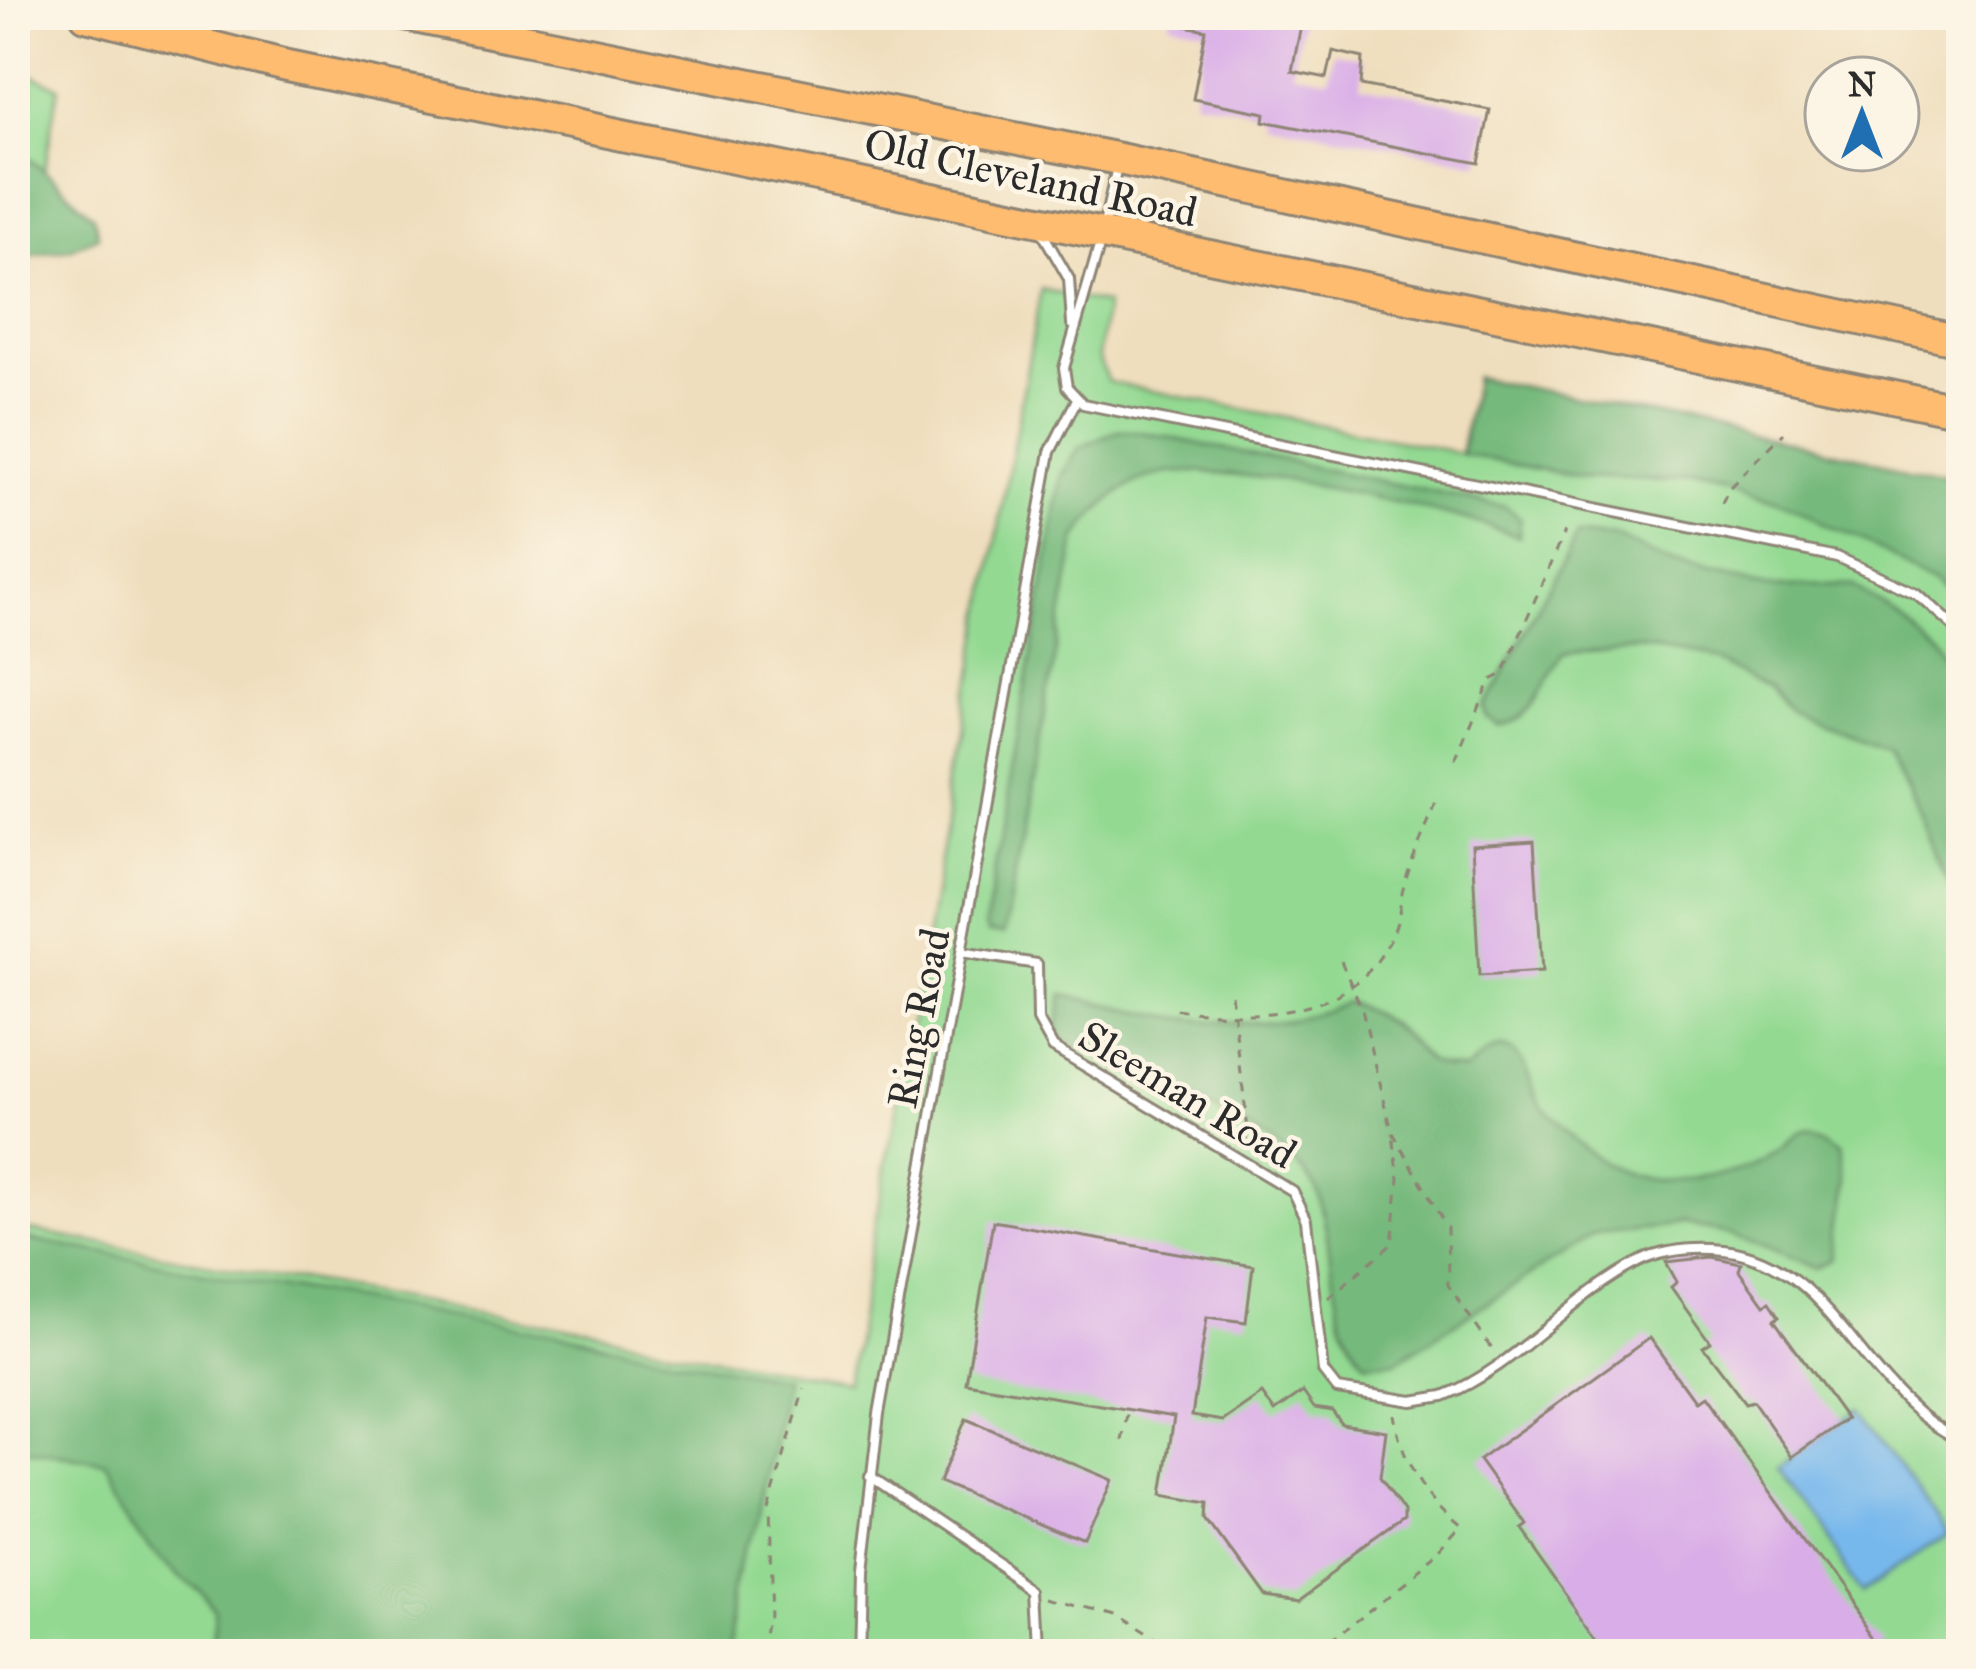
<svg xmlns="http://www.w3.org/2000/svg" width="1976" height="1669" viewBox="0 0 1976 1669" font-family="'IM FELL Great Primer',serif">
<style>
.green{fill:#93d992;stroke:#5f825e;stroke-width:3}
.forest{fill:#76b97c;stroke:#507254;stroke-width:3}
.water{fill:#77b8ec;stroke:#51728c;stroke-width:3}
.building{fill:#d9ade7}
.lines{fill:none;stroke-linecap:round;stroke-linejoin:round}
.lane-casing{stroke:#8d8474;stroke-width:14}
.highway-casing{stroke:#8d8474;stroke-width:36}
.path{stroke:#8d8474;stroke-width:3;stroke-dasharray:9 9;stroke-linecap:butt}
.lane{stroke:#fff;stroke-width:8}
.highway{stroke:#febc70;stroke-width:30}
.labels{text-anchor:middle;stroke-width:9;stroke-linejoin:round;paint-order:stroke}
.street-label{font-size:42px;fill:#2b2b2b;stroke:#fcf5e5}
</style>
<rect width="100%" height="100%" fill="#fcf5e5"/>
<filter id="ink" filterUnits="userSpaceOnUse"><feTurbulence type="fractalNoise" baseFrequency=".00833" numOctaves="2"/><feDisplacementMap in="SourceGraphic" scale="24" xChannelSelector="R" yChannelSelector="G"/><feConvolveMatrix kernelMatrix="1 2 1 2 8 2 1 2 1" color-interpolation-filters="sRGB"/></filter>
<filter id="wash" filterUnits="userSpaceOnUse"><feTurbulence type="fractalNoise" baseFrequency=".004" numOctaves="4" result="noise"/><feDisplacementMap in="SourceGraphic" scale="48" xChannelSelector="R" yChannelSelector="G"/><feGaussianBlur stdDeviation="2.7" result="paint"/><feColorMatrix in="noise" values="0 0 0 0 0 0 0 0 0 0 0 0 0 0 0 0 0 1.4 0 .05"/><feComposite in="paint" operator="in"/></filter>
<g filter="url(#wash)">
<rect width="100%" height="100%" fill="#efdebd"/>
<!-- green -->
<path class="green" d="M15,68L59,87L15,338Z
M1041,289L1106,305L1098,357L1108,382L1460,453L1475,377L1961,478V1654H15V1228L848,1382Z"/>
<!-- forest -->
<path class="forest" d="M15,50L23,54L32,96L19,149L94,215L98,236L70,249L15,258Z
M1475,377L1961,478V600L1935,578L1776,501L1689,482L1584,478L1461,454Z
M1118,431L1142,432L1506,507L1520,518L1519,536C1451,511 1228,461 1162,474C1123,482 1096,508 1076,540L1004,934L988,933L985,926L1062,478L1079,448Z
M1576,535L1615,539L1673,567L1766,586L1853,587L1896,610L1932,640L1961,684V916L1923,817L1884,746L1792,712L1768,689L1715,662L1643,649L1564,653C1540,681 1541,720 1499,726L1488,718L1486,707Z
M1063,994C1153,1014 1260,1042 1347,1002C1366,1011 1384,1019 1400,1032C1431,1059 1414,1064 1464,1070C1476,1064 1490,1047 1504,1049C1526,1053 1531,1093 1544,1108C1568,1135 1596,1165 1630,1175C1679,1190 1740,1177 1781,1149C1791,1142 1798,1131 1811,1129C1824,1128 1833,1137 1843,1144L1849,1178L1839,1262L1823,1268L1735,1233L1680,1225L1594,1234L1396,1361L1366,1362C1326,1320 1335,1249 1319,1196C1300,1135 1123,1069 1063,1040L1058,1027Z
M15,1237L785,1378L737,1654H213L215,1613L174,1569L106,1464L15,1448Z"/>
<!-- water -->
<path class="water" d="M1861,1408L1949,1532L1866,1590L1778,1467Z"/>
<g id="blocks">
<!-- building -->
<path class="building" d="M1171,15H1303L1292,71L1327,78L1333,51L1363,58L1361,85L1490,110L1479,163L1264,121L1265,113L1193,99L1206,30L1170,23Z
M1534,841L1542,972L1479,976L1472,845Z
M993,1221L1253,1266L1246,1322L1207,1317L1192,1416L1223,1421L1262,1394L1275,1412L1303,1392L1314,1408L1332,1411L1342,1424L1386,1431L1380,1477L1404,1512V1521L1295,1599L1262,1594L1208,1519L1209,1503L1162,1495L1174,1417L966,1383Z
M1712,1257L1741,1263L1739,1270L1764,1305L1769,1302L1779,1317L1774,1320L1846,1419L1792,1457L1753,1401L1745,1403L1702,1347L1710,1342L1671,1287L1677,1282L1666,1262Z
M1649,1338L1695,1402L1702,1397L1878,1640L1859,1654H1610L1519,1527L1524,1523L1479,1460Z
M966,1419L1112,1480L1085,1543L939,1482Z"/>
</g>
</g>
<g filter="url(#ink)">
<use href="#blocks" fill-opacity="0" stroke="#8d8474" stroke-width="3"/>
<g class="lines">
<!-- lane casing -->
<g class="lane-casing">
<path id="lane" d="M1103,229L1117,167
M1042,232L1069,279L1072,324
M1100,243L1064,368L1067,387L1083,404L1837,557L1916,593L1961,633
M961,952L1037,964L1038,1020L1053,1047L1292,1191L1306,1220L1323,1371L1337,1389L1412,1401L1443,1396C1517,1367 1570,1296 1641,1261C1664,1250 1688,1248 1713,1249C1833,1255 1859,1395 1961,1440
M1961,1170V1307
M870,1476L1040,1591L1043,1654
M859,1654L861,1570L879,1414L1050,452L1076,401
M1507,1654L1516,1650L1535,1654"/>
</g>
<!-- highway casing -->
<g class="highway-casing">
<path id="highway" d="M86,15L283,65L1961,411
M405,15L1119,159L1961,341"/>
</g>
<!-- path -->
<path class="path" d="M1722,503L1729,488L1784,433
M1456,762L1491,680L1503,674L1564,532
M1341,961L1362,1010L1392,1131L1447,1228L1448,1285L1492,1349
M1231,994L1248,1129L1244,1146
M1176,1009C1259,1020 1362,1021 1396,925C1400,914 1400,901 1403,889C1411,860 1425,831 1436,803
M1328,1298L1392,1244L1399,1179L1393,1135
M1122,1441L1128,1409
M1055,1600L1115,1618L1173,1654
M765,1654L771,1621L768,1510L804,1389
M1311,1654L1437,1555L1461,1529C1425,1500 1401,1460 1394,1414"/>
<!-- lane -->
<use href="#lane" class="lane"/>
<!-- highway -->
<use href="#highway" class="highway"/>
</g>
</g>
<g class="labels">
<!-- street labels -->
<g class="street-label">
<text transform="translate(1031 177) rotate(12)" y="15">Old Cleveland Road</text>
<text transform="translate(918 1018) rotate(-79)" y="15">Ring Road</text>
<text transform="translate(1188 1094) rotate(31)" y="15">Sleeman Road</text>
</g>
</g>
<!-- margin -->
<rect width="1976" height="1669" fill="none" stroke="#fcf5e5" stroke-width="60"/>
<!-- north arrow -->
<g transform="translate(1862 114)"><circle r="57" fill="#fcf5e5" stroke="#a8a49b" stroke-width="3"/>
<path d="M0-9L21 45L0 30L-21 45Z" fill="#1f6fb2"/>
<text y="-18" font-size="33" font-weight="bold" text-anchor="middle" fill="#2b2b2b">N</text>
</g>
</svg>
